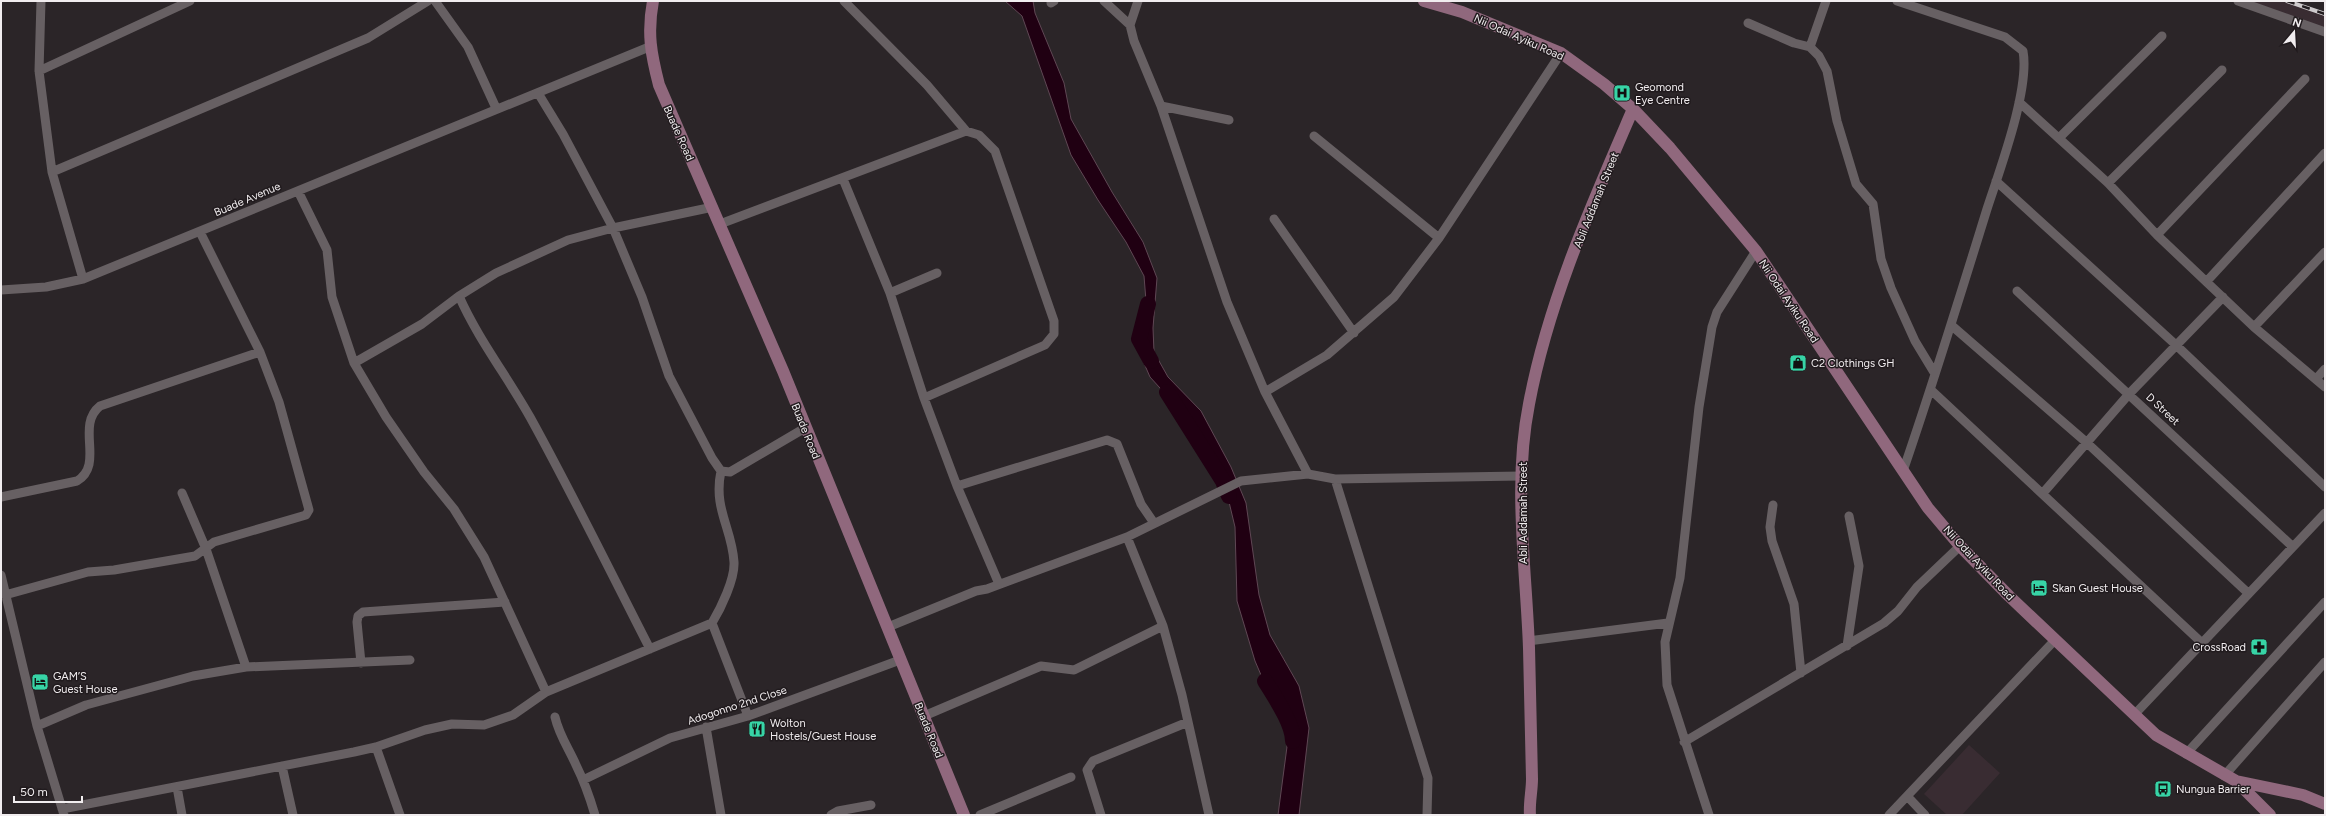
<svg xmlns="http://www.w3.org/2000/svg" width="2326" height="816" viewBox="0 0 2326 816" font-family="Figtree,sans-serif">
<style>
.built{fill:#392c32}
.water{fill:#200012;stroke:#5f4754}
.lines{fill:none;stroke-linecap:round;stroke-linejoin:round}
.river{stroke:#200012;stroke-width:16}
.street{stroke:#676063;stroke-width:9}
.secondary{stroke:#90687d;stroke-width:12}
.rail-casing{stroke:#cecacc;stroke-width:4}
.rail{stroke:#211b1e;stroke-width:2.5;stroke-dasharray:8;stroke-linecap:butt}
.labels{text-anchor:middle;stroke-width:3;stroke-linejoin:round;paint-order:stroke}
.street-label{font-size:11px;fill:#f1edef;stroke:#211b1e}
.poi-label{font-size:11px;fill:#f1edef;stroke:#211b1e;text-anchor:start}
</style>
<rect width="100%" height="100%" fill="#2b2528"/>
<!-- built -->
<path class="built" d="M2233,1H2283L2325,15V33Z
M1969,745L2000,773L1962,815H1947L1924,794Z"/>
<!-- water -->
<path class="water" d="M1005,1H1033L1035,13L1064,83L1071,119L1112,192L1143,242L1157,278L1153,328L1154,352L1168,377L1201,411L1231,467L1246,503L1259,595L1270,635L1299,686L1309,728L1299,815H1278L1288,739L1285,711L1267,689L1255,661L1237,601L1235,527L1229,502L1217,467L1198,430L1150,377L1140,354L1146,301L1144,276L1126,242L1098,200L1071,155L1022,16Z"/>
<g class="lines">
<!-- river -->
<path class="river" d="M1148,304L1139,339L1151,361
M1167,392L1223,481L1229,496
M1265,681C1274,696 1293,723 1293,741"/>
<!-- street -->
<path class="street" d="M41,1L39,71L52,172L83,279
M435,1L468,47L496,108
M844,1L927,85L966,131L979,135L995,151L1054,321V334L1045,345L924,398
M1104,1L1130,25
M1138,1L1130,25L1134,41L1161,106L1227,302L1265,392L1308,474
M1897,1L2005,37L2023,51C2030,89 2000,169 1987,209C1960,296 1933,384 1903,471
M2238,1L2325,32
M1051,3L1054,1
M1748,23L1794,43L1810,47L1819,56L1827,71L1837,121L1856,184L1873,204L1881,259L1891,288L1915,341L1935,374
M1810,47L1826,1
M39,71L190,1
M2019,102L2108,183L2157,235L2254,327L2325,387
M1161,106L1229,120
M1314,136L1439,238
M2060,137L2162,36
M52,172L368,38L428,1
M843,179L890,293L924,398L957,486L999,584
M1996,181L2176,345L2325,487
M2108,183L2222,70
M298,191L327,250L332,297L354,363L386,417L424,472L454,509L484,557L546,692
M1274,219L1354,333
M720,224L966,131
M2157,235L2305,79
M2207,281L2325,153
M1,290L46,287L83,279L649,47
M2017,291L2292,546
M890,293L937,273
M459,296C478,339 507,376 530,417C572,493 610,571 650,649
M1951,325L2086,442L2248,593
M2254,327L2325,252
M354,363L422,324L459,296L496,273L568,240L613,228L713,207
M2316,379L2325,369
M1931,390L2201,642
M1265,392L1327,355L1394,297L1439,238L1561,53
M721,471L730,472L805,428
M1335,479L1428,778L1427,815
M957,486L1107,440L1117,444L1141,504L1154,523
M182,493L206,549L246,667
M2043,493L2129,394L2223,297
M1,497L77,481C105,464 75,426 100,406L260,352
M1773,505L1770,527L1772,541L1794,604L1801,673
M1127,537L1163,626L1182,695L1209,815
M1,575L37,726L64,815
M5,595L88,572L114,570L195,556L214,542L306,515L309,510L279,402L260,352L200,232
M712,623L748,716
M888,627L976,591L987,589L1127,537L1241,481L1308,474L1335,479L1521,476
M1528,641L1668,623
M1847,646L1859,566L1849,516
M361,663L357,622L358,616L363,612L505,602
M2134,715L2325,513
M924,716L1041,666L1074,670L1163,626
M555,717C559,735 569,749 576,765C584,781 590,798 595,815
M37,726L86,705L193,676L246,667L410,660
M706,727L721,815
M1684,742L1884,623L1898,611L1917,587L1960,546
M376,747L400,815
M2186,754L2325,602
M282,766L293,815
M2224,776L2325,662
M583,780L670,738L748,716L900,660
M177,787L182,815
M1908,797L1925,815
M62,809L354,752L376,747L425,730L452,724L484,725L513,715L546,692L712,623C721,608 735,579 734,562C732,528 713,509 721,471L712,458L669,376L642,297L613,228L563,134L538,93
M831,815L838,811L871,805
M980,815L1071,777
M1101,815L1087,770L1093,761L1188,722
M1709,815L1667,685L1665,642L1680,578L1699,407L1712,327L1717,312L1756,251
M1889,815L2055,640"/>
<!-- secondary -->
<path class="secondary" d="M653,1C647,33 651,54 659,85L783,371L964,815
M1424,1L1462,12L1561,53L1604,84L1633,109L1670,148L1756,251L1928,508L1960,546L2009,596L2156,735L2236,781L2303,795L2325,804
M2236,781L2270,815
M1530,815C1529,803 1532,791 1532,779C1531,735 1530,691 1529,648C1526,567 1513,484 1529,404C1548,302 1592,204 1633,109"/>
<!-- rail casing -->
<g class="rail-casing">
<path id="rail" d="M2287,1L2325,14"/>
</g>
<!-- rail -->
<use href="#rail" class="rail"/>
</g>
<!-- icons -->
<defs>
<g id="hospital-square" transform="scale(0.9)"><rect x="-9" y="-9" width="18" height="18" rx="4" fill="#37d4a6" stroke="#211b1e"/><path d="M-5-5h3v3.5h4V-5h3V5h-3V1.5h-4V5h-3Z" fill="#111"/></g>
<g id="shop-square" transform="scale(0.9)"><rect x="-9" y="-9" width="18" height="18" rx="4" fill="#37d4a6" stroke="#211b1e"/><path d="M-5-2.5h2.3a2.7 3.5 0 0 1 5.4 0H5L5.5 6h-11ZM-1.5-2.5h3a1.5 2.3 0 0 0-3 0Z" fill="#111"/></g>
<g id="hotel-square" transform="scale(0.9)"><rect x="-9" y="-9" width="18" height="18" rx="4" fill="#37d4a6" stroke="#211b1e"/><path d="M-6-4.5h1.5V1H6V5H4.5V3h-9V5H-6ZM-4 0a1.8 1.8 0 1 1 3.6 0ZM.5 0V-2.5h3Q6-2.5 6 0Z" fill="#111"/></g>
<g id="pharmacy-square" transform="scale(0.9)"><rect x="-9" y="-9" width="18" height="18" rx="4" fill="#37d4a6" stroke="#211b1e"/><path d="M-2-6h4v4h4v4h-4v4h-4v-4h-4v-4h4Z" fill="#111"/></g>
<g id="restaurant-square" transform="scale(0.9)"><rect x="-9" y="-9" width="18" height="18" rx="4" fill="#37d4a6" stroke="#211b1e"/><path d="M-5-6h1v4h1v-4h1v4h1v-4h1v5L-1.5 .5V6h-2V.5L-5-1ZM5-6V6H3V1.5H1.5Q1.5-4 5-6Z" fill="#111"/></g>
<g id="bus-square" transform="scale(0.9)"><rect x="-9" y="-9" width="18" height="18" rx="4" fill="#37d4a6" stroke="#211b1e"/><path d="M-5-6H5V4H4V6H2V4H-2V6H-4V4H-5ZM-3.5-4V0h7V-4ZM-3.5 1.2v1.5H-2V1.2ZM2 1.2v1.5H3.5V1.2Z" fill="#111"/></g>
</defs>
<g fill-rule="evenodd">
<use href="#hospital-square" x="1622" y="93"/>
<use href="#shop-square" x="1798" y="363"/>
<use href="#hotel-square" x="2039" y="588"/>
<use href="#pharmacy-square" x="2259" y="647"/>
<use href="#hotel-square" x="40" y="682"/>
<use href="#restaurant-square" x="757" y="729"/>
<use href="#bus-square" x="2163" y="789"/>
</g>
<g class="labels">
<!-- street labels -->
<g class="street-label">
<text transform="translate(1519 37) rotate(24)" y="4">Nii Odai Ayiku Road</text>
<text transform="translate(679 133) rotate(66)" y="4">Buade Road</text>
<text transform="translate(247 199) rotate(-23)" y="4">Buade Avenue</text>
<text transform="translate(1596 200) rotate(-68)" y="4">Abli Addamah Street</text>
<text transform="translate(1789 301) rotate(56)" y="4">Nii Odai Ayiku Road</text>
<text transform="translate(2163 409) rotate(43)" y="4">D Street</text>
<text transform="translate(806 431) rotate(68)" y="4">Buade Road</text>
<text transform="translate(1523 513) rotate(-90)" y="4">Abli Addamah Street</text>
<text transform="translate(1979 563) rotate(47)" y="4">Nii Odai Ayiku Road</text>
<text transform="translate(737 705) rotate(-18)" y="4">Adogonno 2nd Close</text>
<text transform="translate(929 730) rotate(68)" y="4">Buade Road</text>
</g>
<!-- poi labels -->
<g class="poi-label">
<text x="1635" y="91">Geomond<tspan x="1635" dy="13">Eye Centre</tspan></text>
<text x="1811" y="367">C2 Clothings GH</text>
<text x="2052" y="592">Skan Guest House</text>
<text x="2246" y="651" text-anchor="end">CrossRoad</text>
<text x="53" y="680">GAM’S<tspan x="53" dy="13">Guest House</tspan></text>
<text x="770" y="727">Wolton<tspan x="770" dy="13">Hostels/Guest House</tspan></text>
<text x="2176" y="793">Nungua Barrier</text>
</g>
</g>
<!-- border -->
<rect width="2326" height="816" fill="none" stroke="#f1edef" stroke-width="4"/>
<!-- north arrow -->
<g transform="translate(2294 32) rotate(18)" stroke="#211b1e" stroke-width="3" paint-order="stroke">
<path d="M0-3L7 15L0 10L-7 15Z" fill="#f1edef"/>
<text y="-6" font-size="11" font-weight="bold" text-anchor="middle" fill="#f1edef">N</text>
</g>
<!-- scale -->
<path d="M14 796v6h68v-6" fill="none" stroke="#f1edef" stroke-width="2"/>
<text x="20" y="796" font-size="12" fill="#f1edef" stroke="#211b1e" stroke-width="3" paint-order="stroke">50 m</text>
</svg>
